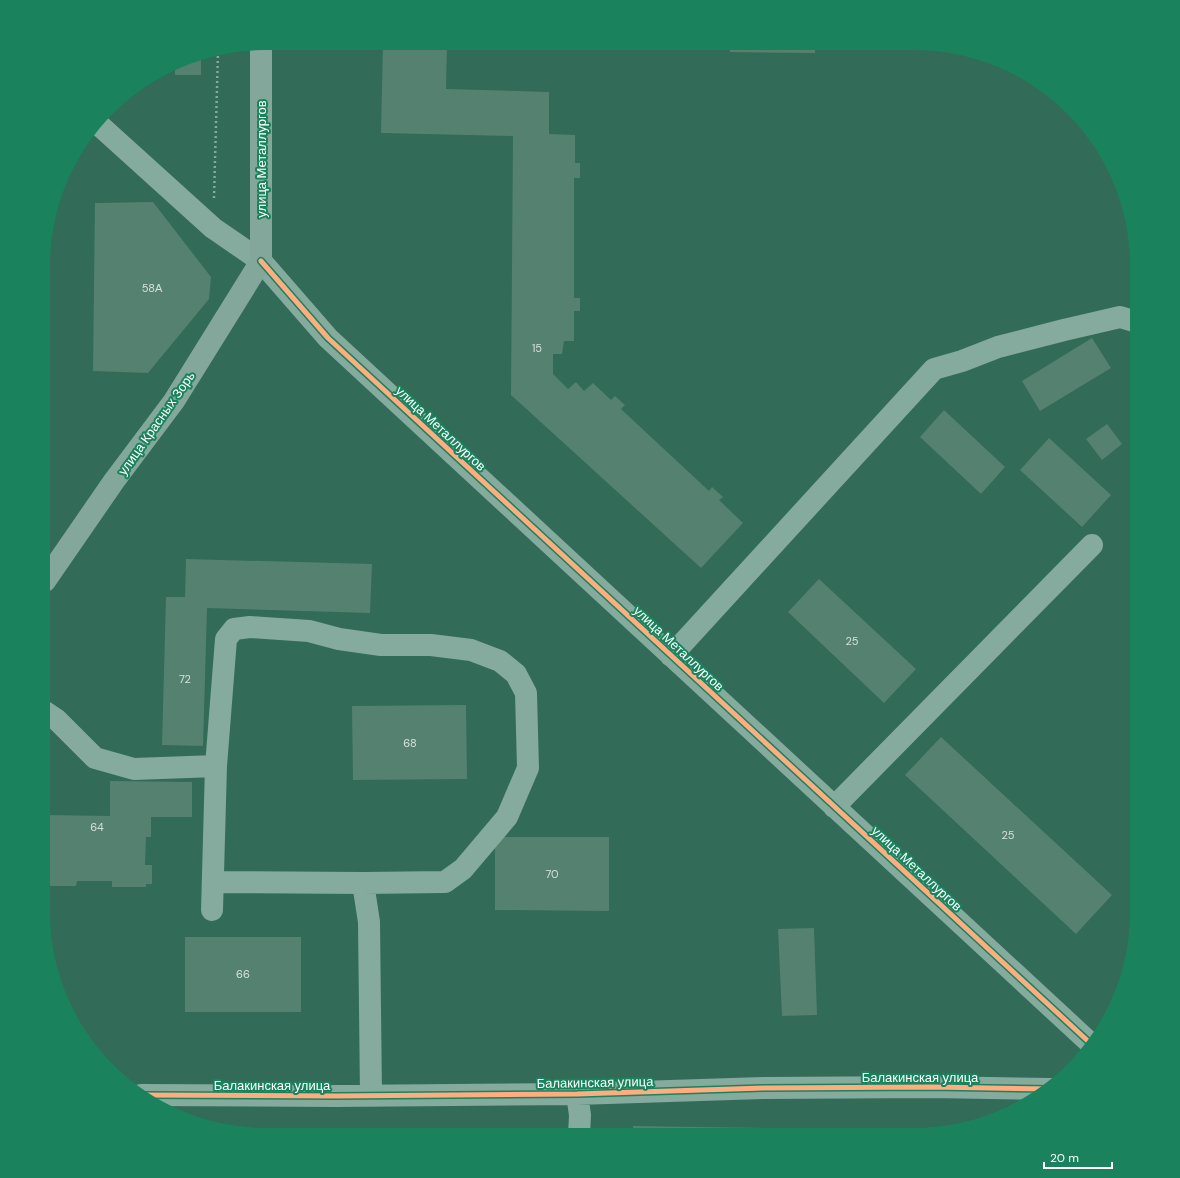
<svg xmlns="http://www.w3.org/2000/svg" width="1180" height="1178" viewBox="0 0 1180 1178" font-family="'DM Sans',sans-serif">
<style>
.building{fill:#558171}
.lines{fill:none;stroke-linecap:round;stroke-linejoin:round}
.path{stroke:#84ab9d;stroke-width:2.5;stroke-dasharray:2 3;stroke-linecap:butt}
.minor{stroke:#84ab9d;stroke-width:22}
.major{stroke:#83a79b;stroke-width:22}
.cycleway-casing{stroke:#1a835d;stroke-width:8}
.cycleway{stroke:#ffac80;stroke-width:5}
.labels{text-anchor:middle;stroke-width:4;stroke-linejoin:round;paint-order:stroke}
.number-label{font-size:11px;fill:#d4e0dc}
.street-label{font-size:13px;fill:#fff;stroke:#1a835d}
</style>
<rect width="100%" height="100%" fill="#326b57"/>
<!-- building -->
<path class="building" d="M383,43L447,44L446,89L549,92V134L575,135V163H580V178H574V298H580V311H574V341H564L562,354H553V374L568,389L576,382L584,391L593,383L611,400L615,396L625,405L621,409L709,491L712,487L723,497L719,500L743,523L701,568L511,395L513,136L381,133Z
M730,44L815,45V53L730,52Z
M201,54V75H175V66L194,55Z
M153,202L211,277L209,299L148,373L93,371L95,203Z
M1134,243L1137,251V291H1131Z
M1092,338L1111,368L1040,411L1022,381Z
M944,410L1005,467L981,494L920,437Z
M1107,424L1122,444L1102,460L1086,439Z
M1049,438L1111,495L1082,527L1020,470Z
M186,559L372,564L370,613L207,608L203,746L162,745L166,597H185Z
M819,579L916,669L884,703L788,612Z
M466,705L467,779L353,780L352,706Z
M941,737L1112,895L1076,934L905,775Z
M110,781L192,782V817H151V837H146L145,865H152V884H146V887H112V881H77L76,886H44V815L110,816Z
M495,837H609V911L495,910Z
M814,928L817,1015L782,1016L778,929Z
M185,937H301V1012H185Z
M633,1126L942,1131V1132L929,1135H633Z"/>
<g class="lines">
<!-- path -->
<path class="path" d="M214,198L218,51"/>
<!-- minor -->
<path class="minor" d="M98,124L213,228L261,261L328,338L1090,1043
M671,656L934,369L962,361L998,347L1064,330L1120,317L1137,322
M45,712L57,720L95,758L134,769L216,766
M834,807L1092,545
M213,882L363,883L369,922L371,1095
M212,910L216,766L226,639L234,629L250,627L309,631L339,639L381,645H431L471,650L500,661L516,674L526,693L528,768L507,817L463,869L445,882L363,883
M577,1094L580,1115L579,1135
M141,1095L336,1096L577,1094L763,1088L933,1087L1050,1089"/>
<!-- major -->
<path class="major" d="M45,581L114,481L174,401L261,261V44"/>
<!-- cycleway casing -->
<g class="cycleway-casing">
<path id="cycleway" d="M261,261L328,338L1090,1043
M141,1095L336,1096L577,1094L763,1088L933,1087L1050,1089"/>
</g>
<!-- cycleway -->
<use href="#cycleway" class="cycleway"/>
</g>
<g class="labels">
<!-- number labels -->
<g class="number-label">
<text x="152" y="292">58А</text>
<text x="537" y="352">15</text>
<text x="852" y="645">25</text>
<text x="185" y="683">72</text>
<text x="410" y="747">68</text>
<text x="97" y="831">64</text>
<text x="1008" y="839">25</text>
<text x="552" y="878">70</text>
<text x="243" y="978">66</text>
</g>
<!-- street labels -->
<g class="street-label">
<text transform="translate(261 159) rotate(-90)" y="5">улица Металлургов</text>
<text transform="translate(156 423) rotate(-55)" y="5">улица Красных Зорь</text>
<text transform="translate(441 428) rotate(43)" y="5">улица Металлургов</text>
<text transform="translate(679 648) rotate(43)" y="5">улица Металлургов</text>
<text transform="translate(917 868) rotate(43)" y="5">улица Металлургов</text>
<text x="920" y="1082">Балакинская улица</text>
<text transform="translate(595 1082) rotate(-1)" y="5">Балакинская улица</text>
<text x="272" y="1090">Балакинская улица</text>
</g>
</g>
<!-- crop -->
<path d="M0 0H1180V1178H0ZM266 50H914A216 216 0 0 1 1130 266V912A216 216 0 0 1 914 1128H266A216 216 0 0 1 50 912V266A216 216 0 0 1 266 50Z" fill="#1a835d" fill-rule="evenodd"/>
<!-- scale -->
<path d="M1044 1162v6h68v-6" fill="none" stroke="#ffffff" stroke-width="2"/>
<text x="1050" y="1162" font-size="12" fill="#ffffff" stroke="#1a835d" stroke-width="3" paint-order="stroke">20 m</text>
</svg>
